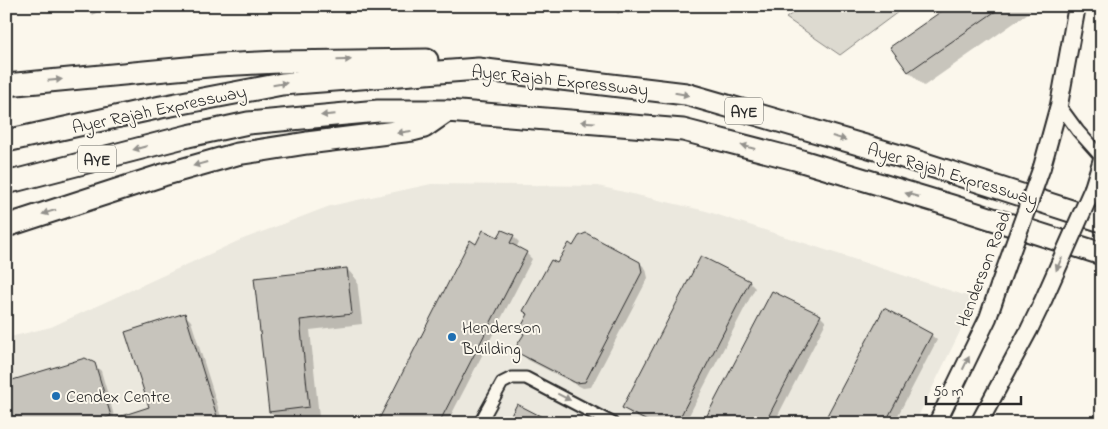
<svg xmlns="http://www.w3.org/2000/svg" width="1108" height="429" viewBox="0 0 1108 429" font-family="'Indie Flower',sans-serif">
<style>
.built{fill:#ebe8de}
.green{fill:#dddad0;stroke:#84827e}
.shadow{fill:#0003}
.building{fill:#c7c4bc;stroke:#2b2b2b}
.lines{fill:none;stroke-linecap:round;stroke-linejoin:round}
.minor-casing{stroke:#2b2b2b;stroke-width:15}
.secondary-casing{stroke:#2b2b2b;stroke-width:20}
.motorway-casing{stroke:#2b2b2b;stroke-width:25}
.minor{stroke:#fbf7ec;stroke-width:11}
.secondary{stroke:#fbf7ec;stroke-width:16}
.motorway{stroke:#fbf7ec;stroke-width:21}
.secondary-bridge-casing{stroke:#2b2b2b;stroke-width:20;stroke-linecap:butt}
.secondary-bridge{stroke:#fbf7ec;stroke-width:16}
.oneway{fill:#93918c}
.poi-dot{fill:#1f6fb2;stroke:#fbf7ec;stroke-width:2}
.labels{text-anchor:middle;stroke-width:4;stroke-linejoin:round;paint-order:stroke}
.shield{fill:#fbf7ec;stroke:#696865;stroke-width:1}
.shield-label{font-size:16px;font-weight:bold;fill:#2b2b2b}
.street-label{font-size:18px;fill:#2b2b2b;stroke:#fbf7ec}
.poi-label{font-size:18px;fill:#2b2b2b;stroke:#fbf7ec;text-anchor:start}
</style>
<rect width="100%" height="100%" fill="#fbf7ec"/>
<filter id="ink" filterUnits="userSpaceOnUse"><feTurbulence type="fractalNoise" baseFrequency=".02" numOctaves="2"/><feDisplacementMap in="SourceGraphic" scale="10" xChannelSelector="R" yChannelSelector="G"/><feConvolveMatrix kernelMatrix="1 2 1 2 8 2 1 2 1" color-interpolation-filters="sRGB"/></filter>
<g filter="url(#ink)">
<!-- built -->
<path class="built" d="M431,184L598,186L706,211L976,299L915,423H6V338L51,327L238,241L330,206Z"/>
<!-- green -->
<path class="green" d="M802,6H906L840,55L786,18Z"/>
<!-- shadow -->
<path class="shadow" d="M85,6H105L93,15Z
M610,6H628L618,14Z
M951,6H1028L1031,11L924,86L909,72L892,47Z
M513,236L519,242L516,248L526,253L532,259L447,423H379L476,246Z
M574,247L640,263L646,269L648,278L591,387L583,388L528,360L521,353L524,335L521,331L529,316L524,311L558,265Z
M347,269L357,280L362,324L310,330L319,417L281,422L270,411L256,279Z
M749,282L755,288L685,423H647L630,413L624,407Z
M185,315L191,321L223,423H6L94,364L101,371L115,419L150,407Z
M820,316L826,322L774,423H705Z
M931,335L937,340L894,423H825Z"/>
<!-- building -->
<path class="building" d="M949,6H1003L908,72L890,47Z
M483,230L498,237L502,230L514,235L510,243L527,252L439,423H377L470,240L476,244Z
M586,233L640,262L642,272L585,382L576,383L520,354L517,345L524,334L519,331L528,314L523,311L551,260L557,263L569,243L573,246L579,236Z
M701,256L750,281L677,423H651L622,408Z
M347,268L352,314L300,320L309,407L269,412L254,278Z
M772,291L821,315L765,423H703Z
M884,308L932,334L905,385L885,423H823Z
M185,313L219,423H106V421L149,407L125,332Z
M85,358L95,363L111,416L91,423H6V382Z
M517,404L554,423H507Z"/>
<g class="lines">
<!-- minor casing -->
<g class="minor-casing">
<path id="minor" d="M1059,105L1078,131L1102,158
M480,423L502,383L512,378H526L612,423"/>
</g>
<!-- secondary casing -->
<g class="secondary-casing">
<path id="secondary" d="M1042,167L1059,105L1077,6
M1093,188L1102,159
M937,423L988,318L999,286
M979,423L1029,330L1042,303"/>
</g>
<!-- motorway casing -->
<g class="motorway-casing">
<path id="motorway" d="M6,85L219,65L278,62L427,60
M6,141L161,107L282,84L478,69L686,94L900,156L1102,221
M6,183L188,136L248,123L378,111H447L683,130L795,159L952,206L1102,254
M6,226L163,175L237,154L307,143L412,130L424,127L447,111"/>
</g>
<!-- minor -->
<use href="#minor" class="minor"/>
<!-- secondary -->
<use href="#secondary" class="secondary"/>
<!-- motorway -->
<use href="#motorway" class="motorway"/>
<!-- secondary-bridge casing -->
<g class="secondary-bridge-casing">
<path id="secondary-bridge" d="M999,286L1042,167
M1042,303L1093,188"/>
</g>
<!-- secondary-bridge -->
<use href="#secondary-bridge" class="secondary-bridge"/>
</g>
<!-- one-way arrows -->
<defs><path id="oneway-solid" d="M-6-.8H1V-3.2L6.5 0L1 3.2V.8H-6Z" transform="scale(1.25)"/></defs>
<g class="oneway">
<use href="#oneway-solid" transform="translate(344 60) rotate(-1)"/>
<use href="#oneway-solid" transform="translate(55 80) rotate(-5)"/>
<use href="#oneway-solid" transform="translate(280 84) rotate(-9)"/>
<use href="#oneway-solid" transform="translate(682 94) rotate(10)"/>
<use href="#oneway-solid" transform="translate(328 115) rotate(175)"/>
<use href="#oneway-solid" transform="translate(588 122) rotate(-176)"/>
<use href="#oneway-solid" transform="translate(404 132) rotate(172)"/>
<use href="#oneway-solid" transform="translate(839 138) rotate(16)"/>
<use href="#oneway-solid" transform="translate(748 147) rotate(-165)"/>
<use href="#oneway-solid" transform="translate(140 148) rotate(165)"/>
<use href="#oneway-solid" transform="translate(200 164) rotate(164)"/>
<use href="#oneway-solid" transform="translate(912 195) rotate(-164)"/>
<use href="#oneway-solid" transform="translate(49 212) rotate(162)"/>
<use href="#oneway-solid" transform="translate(1059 264) rotate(114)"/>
<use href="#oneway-solid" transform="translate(966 363) rotate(-64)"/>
<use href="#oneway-solid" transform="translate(564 397) rotate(27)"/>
</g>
</g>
<!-- markers -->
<g class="poi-dot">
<circle cx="452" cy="337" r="5"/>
<circle cx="56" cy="396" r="5"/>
</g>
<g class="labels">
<!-- shield labels -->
<g class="shield">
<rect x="725" y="97.5" width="38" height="27" rx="4"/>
<rect x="78" y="145.5" width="38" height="27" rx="4"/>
</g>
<g class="shield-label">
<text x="744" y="117">AYE</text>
<text x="97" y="165">AYE</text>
</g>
<!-- street labels -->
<g class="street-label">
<text transform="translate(560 80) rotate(6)" y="6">Ayer Rajah Expressway</text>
<text transform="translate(159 109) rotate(-12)" y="6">Ayer Rajah Expressway</text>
<text transform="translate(953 174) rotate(17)" y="6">Ayer Rajah Expressway</text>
<text transform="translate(983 269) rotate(-69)" y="6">Henderson Road</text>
</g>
<!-- poi labels -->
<g class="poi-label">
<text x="462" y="333">Henderson<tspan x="462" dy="21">Building</tspan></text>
<text x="66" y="402">Cendex Centre</text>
</g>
</g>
<!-- margin -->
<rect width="1108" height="429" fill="none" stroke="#fbf7ec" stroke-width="25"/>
<rect x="12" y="12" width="1083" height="404" fill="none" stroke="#2b2b2b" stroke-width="2" filter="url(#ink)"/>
<!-- scale -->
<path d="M926 396v8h95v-8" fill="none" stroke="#2b2b2b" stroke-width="2.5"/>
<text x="933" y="396" font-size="15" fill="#2b2b2b" stroke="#fbf7ec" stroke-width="4" paint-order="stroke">50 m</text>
</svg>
